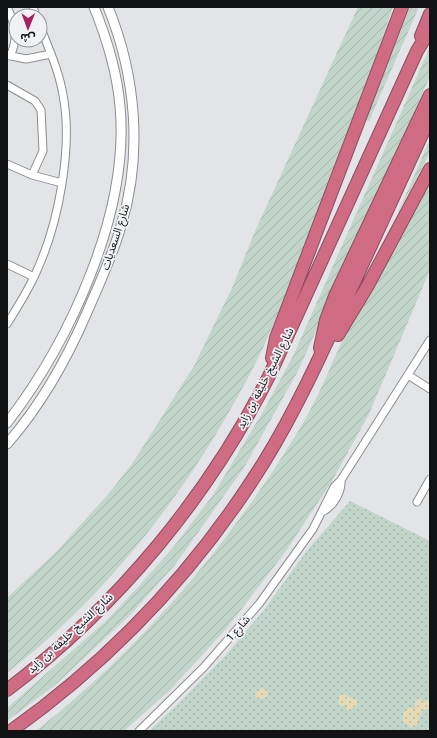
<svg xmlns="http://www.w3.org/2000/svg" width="437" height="738" viewBox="0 0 437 738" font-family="Jost,'Noto Sans Arabic',sans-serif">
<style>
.grass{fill:url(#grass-dots)}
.sand{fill:url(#sand-dots)}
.garden{fill:url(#garden-furrows)}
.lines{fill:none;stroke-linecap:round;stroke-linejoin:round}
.street-casing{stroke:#8b8d91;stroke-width:9}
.secondary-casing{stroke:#8b8d91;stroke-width:11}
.highway-casing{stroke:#8c4c5c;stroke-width:14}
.street{stroke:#fff;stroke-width:7}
.secondary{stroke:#fff;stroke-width:9}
.highway{stroke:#cf6c84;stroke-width:12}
.labels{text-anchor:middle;stroke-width:3.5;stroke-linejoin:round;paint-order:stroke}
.street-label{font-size:11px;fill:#111213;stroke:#eff1f5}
</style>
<defs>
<pattern id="grass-dots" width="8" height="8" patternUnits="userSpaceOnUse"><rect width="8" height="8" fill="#c1d5ca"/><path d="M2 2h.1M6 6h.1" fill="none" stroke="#a5b6ad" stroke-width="1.8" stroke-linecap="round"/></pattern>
<pattern id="sand-dots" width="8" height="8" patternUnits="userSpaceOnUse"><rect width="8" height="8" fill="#e4dab5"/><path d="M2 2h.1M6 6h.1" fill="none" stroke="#c3ba9b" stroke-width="1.8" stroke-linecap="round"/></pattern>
<pattern id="garden-furrows" width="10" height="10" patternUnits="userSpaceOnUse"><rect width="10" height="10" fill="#c1d5ca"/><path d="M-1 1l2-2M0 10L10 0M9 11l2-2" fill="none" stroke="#a5b6ad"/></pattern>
</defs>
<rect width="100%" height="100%" fill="#e2e4e8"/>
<!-- grass -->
<path class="grass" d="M350,501L430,541V731H149L178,704L225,656L263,611L306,552Z"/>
<!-- sand -->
<path class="sand" d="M261,688L268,690L267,696L263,699L256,698L255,694Z
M344,694L358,701L356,707H353L350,711L347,710L346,705L341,706L338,702L339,696Z
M419,698L424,702L430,699V709H424L420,715L417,725L410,728L408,724L403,722V713L409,707L415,709V702Z"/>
<!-- garden -->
<path class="garden" d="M358,7H393C377,56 358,103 341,151C326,191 311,230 296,269C284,298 273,328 259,356C199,477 114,590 7,673V598L58,550L110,492L132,464L194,366L232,288L256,229Z
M410,7H419L369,121L366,120Z
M430,47V76L385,179L298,371L245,466L175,565L129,616L54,686L7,721V708L106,621L140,585L175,545L213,495L264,410L294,354Z
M430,139V153L397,215Z
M430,177V270L369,414L332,481L286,551L227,628L170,690L124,731H36C146,643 229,545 302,425C320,395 332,361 348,329C373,277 403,228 430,177Z"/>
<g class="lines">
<!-- street casing -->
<g class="street-casing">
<path id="street" d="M7,7C15,24 19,38 10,56
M33,7L36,16
M7,55L26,59L51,54
M7,85L35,101L41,110L43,151L32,175
M7,164L32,175L62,183
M7,264L34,277
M7,324C18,306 30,288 38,268C59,221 73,146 63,95C59,71 49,49 40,26
M408,375L430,389
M417,502L430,479
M322,512C333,507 342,492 341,480
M139,731L204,667L259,604L313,529L334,487L341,480L430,340"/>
</g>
<!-- secondary casing -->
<g class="secondary-casing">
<path id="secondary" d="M7,423C70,341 130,212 120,106C117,72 107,39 94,7
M7,444C41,405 68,357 88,310C100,282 113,255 121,226C143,154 136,76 108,7"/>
</g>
<!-- highway casing -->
<g class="highway-casing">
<path id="highway" d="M421,36L430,14
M338,335L367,287L430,169
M320,348L326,320L335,296L430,95
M272,358L276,338L402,7
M7,690C117,607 210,495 271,372L417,51L430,30
M11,731C112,659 198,568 264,462C296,410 321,355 346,300C374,239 402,178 430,117"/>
</g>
<!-- street -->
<use href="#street" class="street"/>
<!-- secondary -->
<use href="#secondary" class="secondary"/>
<!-- highway -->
<use href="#highway" class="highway"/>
</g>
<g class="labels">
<!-- street labels -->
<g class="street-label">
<text transform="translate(115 237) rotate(-72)" y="4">شارع السعديات</text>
<text transform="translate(265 378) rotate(-63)" y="4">شارع الشيخ خليفة بن زايد</text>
<text transform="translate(238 628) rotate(-49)" y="4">شارع 1</text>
<text transform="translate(70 633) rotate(-43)" y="4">شارع الشيخ خليفة بن زايد</text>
</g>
</g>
<!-- border -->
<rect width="437" height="738" fill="none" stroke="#111213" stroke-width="16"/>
<!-- north arrow -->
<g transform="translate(28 28) rotate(181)"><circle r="19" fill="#eff1f5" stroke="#96989b"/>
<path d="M0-3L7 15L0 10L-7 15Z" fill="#a91f64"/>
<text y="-6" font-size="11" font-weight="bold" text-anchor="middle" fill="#111213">ش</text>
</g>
</svg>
